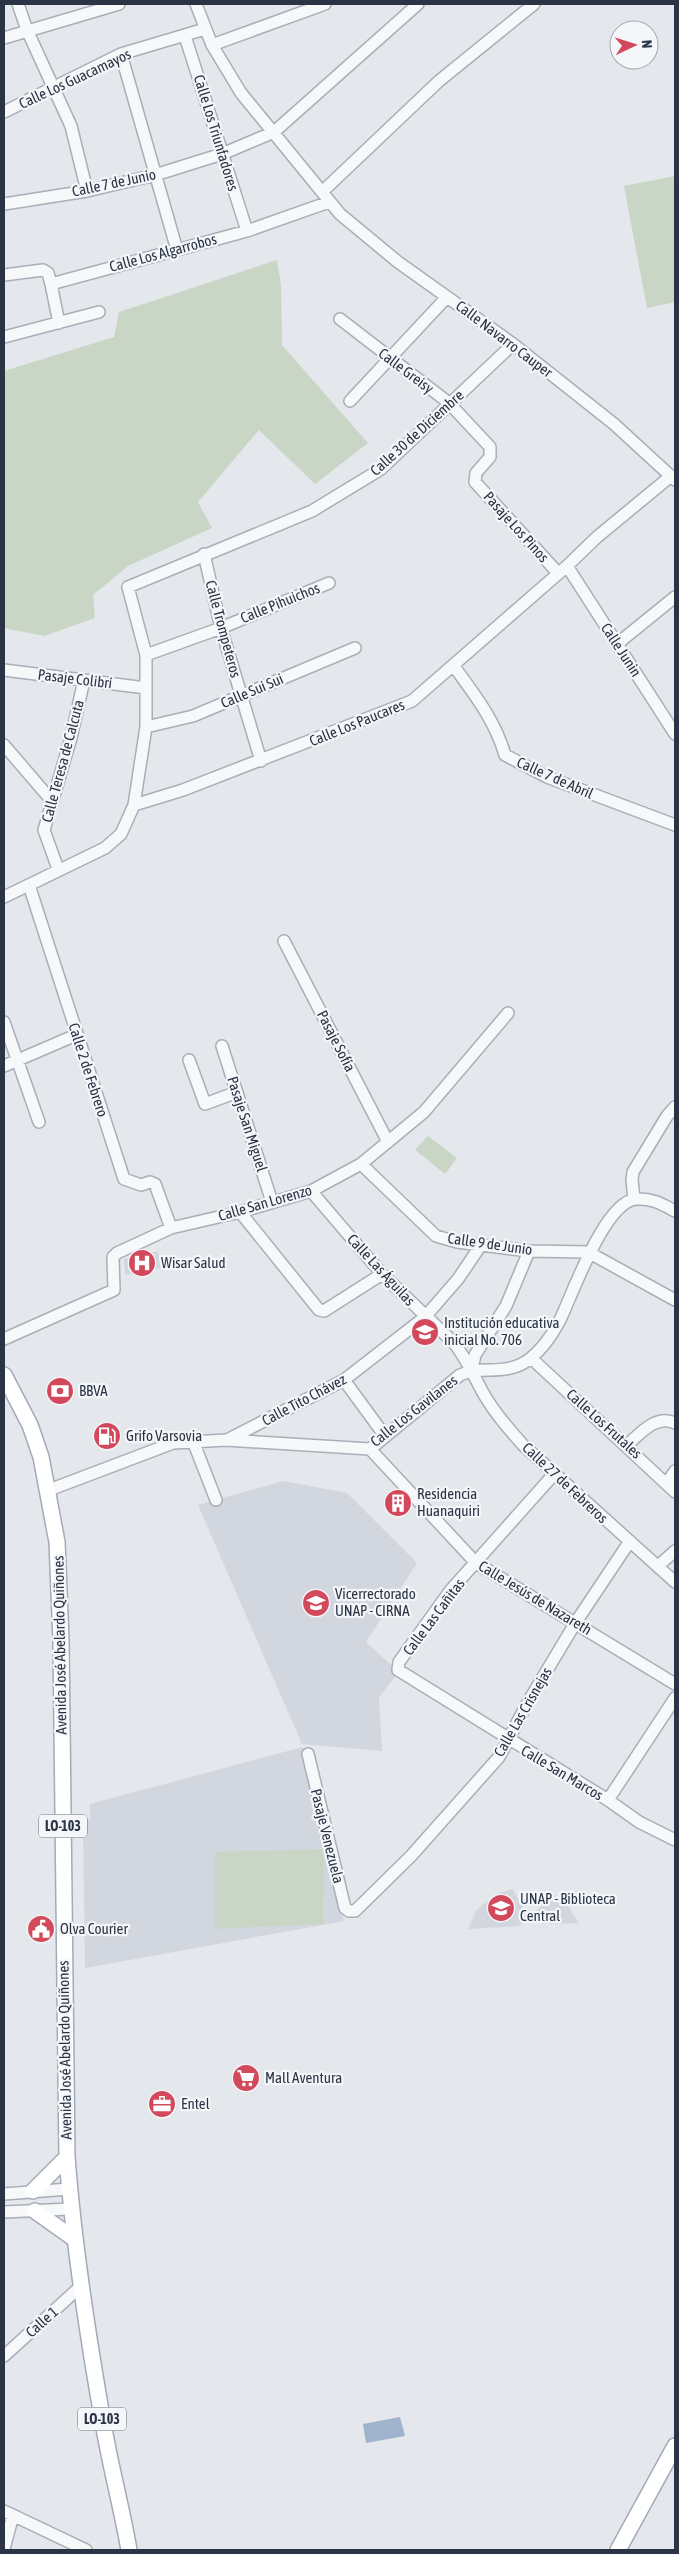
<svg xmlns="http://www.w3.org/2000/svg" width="679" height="2554" viewBox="0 0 679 2554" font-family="'Asap Condensed',sans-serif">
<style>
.built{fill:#d2d6de}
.green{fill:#c9d6c5}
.water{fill:#9fb4cc}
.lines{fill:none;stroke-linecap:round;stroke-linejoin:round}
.minor-casing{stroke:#a9aeb7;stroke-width:14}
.major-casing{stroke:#a3abb8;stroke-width:18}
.minor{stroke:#f7f8fa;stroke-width:11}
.major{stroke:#fff;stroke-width:15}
.labels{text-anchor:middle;stroke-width:4.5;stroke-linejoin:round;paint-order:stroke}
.shield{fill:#f4f6f9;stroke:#676e7b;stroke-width:1}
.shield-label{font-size:14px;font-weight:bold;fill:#2b3445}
.street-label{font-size:15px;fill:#2b3445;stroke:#f4f6f9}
.poi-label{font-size:15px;fill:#2b3445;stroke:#f4f6f9;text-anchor:start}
</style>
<rect width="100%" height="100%" fill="#e4e7ec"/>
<!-- built -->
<path class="built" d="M158,1251L161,1268L125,1275L124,1259Z
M283,1481L347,1493L417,1563L366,1642L399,1672L379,1697L382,1751L302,1744L198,1505Z
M303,1747L344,1921L85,1968L83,1822L90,1819V1804Z
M513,1889L526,1915L520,1926L468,1929L476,1911L483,1904L499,1893Z
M546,1893L555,1895L568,1906L579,1923L542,1924L533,1914L542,1905Z"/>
<!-- green -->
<path class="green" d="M675,176V302L647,308L624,186Z
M277,260L281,285L282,345L368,443L315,484L259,430L198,502L212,528L128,566L93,595L95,618L44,636L4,628V371L114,337L119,312Z
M428,1136L457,1158L445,1174L415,1150Z
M324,1849L323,1924L215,1929V1852Z"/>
<!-- water -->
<path class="water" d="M400,2417L405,2436L366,2443L363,2424Z"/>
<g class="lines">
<!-- minor casing -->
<g class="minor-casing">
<path id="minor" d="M18,4L27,30L71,126L87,191
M196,4L212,45L241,93L340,214L398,262L513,344L614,424L675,480
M185,36L247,231
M4,38L119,4
M212,45L325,4
M121,54L177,250
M4,112L121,54L205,29
M322,192L439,81L534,4
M4,204L87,191L155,175L222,154L274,132L418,4
M4,275L43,270L48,273L51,284L247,231L329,202
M51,284L59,323
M340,319L449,403L490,447V457L476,473L475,482L558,573
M4,337L99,312
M350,401L447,297
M204,554L221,628L261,761
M567,566L675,734
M617,644L675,597
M146,655L221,628L329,583
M453,665C474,694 495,720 505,755L547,777L675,825
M4,670L146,688
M146,727L193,716L355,648
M4,745L52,801
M134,805L183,790L412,701L567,566L597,537L671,476
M58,869L44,830L71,738L84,680
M29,885L124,1179L141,1185L150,1182L155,1184L171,1228
M4,897L105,848L121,834L134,805L146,727V655L128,587L312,511L381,469L513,344
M284,941L388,1142
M4,1022L39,1122
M222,1046L272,1202
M189,1060L205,1104L237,1092
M4,1066L76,1035
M361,1164L436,1236L457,1242L529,1251L588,1252L675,1300
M311,1191L382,1274L454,1343C466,1358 473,1374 482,1391C493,1411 508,1428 523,1445L675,1582
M634,1199L632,1180L633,1172L667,1116L675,1107
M240,1212L319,1310L324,1311L382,1274
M4,1339L114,1290L113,1257L117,1253L171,1228L240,1212L311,1191L361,1164L424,1112L508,1013
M531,1358L675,1492
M472,1369L475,1355L506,1306L529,1251
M344,1380L385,1436
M227,1440L344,1380L425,1317L458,1279L481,1245
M193,1441L216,1500
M627,1445C641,1433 656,1414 675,1423
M370,1449L476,1563L675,1684
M555,1473L450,1591L399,1662L398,1670L608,1800L639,1822L675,1840
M667,1483L675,1471
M49,1490L173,1443L226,1440L370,1449L460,1375C484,1364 506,1378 531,1358C543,1348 552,1335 559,1322C572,1296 604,1202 636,1199C652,1198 662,1204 675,1211
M658,1566L675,1551
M308,1754L345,1908L349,1911H355L411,1856L499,1757L528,1702L576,1622L630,1541
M608,1800L675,1698
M4,2194L69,2189
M4,2212L70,2209
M4,2356L80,2287
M4,2511L86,2550
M4,2549L13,2515"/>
</g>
<!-- major casing -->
<g class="major-casing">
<path id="major" d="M4,1375L30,1425L41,1457L57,1542L61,1640L67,2157C74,2249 88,2338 104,2428C111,2469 122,2509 129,2550
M33,2191L67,2157
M35,2211L73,2238
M618,2550L675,2446"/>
</g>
<!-- minor -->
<use href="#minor" class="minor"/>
<!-- major -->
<use href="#major" class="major"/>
</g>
<!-- icons -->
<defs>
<g id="hospital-disc" transform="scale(1.4375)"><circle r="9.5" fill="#d1495b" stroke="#f4f6f9"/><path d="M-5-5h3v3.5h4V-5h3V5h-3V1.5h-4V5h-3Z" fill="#fff"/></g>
<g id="school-disc" transform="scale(1.4375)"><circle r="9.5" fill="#d1495b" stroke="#f4f6f9"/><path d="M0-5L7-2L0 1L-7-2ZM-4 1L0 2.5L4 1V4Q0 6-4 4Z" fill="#fff"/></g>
<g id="bank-disc" transform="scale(1.4375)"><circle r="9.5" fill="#d1495b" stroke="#f4f6f9"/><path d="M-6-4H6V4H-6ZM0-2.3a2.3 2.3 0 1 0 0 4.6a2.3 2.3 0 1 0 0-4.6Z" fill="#fff"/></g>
<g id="fuel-disc" transform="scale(1.4375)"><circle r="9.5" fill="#d1495b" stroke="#f4f6f9"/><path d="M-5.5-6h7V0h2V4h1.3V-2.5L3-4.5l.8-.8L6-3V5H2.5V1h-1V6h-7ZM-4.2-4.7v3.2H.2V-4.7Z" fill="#fff"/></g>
<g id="building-disc" transform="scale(1.4375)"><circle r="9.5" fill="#d1495b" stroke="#f4f6f9"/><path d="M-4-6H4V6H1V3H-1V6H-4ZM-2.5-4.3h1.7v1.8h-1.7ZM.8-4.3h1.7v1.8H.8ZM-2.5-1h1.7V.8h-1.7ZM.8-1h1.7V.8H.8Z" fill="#fff"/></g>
<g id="university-disc" transform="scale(1.4375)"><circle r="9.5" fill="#d1495b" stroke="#f4f6f9"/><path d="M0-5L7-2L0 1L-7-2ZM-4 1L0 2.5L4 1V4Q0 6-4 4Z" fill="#fff"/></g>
<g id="civic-disc" transform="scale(1.4375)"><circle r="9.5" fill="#d1495b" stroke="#f4f6f9"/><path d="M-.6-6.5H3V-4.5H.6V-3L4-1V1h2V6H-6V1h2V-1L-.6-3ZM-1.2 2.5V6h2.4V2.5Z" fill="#fff"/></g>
<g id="supermarket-disc" transform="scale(1.4375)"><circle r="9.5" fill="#d1495b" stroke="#f4f6f9"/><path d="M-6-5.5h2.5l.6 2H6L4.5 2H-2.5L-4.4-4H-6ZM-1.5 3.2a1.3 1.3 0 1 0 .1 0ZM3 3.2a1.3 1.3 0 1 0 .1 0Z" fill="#fff"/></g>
<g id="office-disc" transform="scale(1.4375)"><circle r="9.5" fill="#d1495b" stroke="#f4f6f9"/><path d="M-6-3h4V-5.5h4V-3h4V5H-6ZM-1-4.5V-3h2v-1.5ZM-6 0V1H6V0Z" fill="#fff"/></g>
</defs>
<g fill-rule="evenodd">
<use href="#hospital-disc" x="142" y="1263"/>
<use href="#school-disc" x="425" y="1332"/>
<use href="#bank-disc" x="60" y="1391"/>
<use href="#fuel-disc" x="107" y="1436"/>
<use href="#building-disc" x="398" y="1503"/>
<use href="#university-disc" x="316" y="1603"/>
<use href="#university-disc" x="501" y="1908"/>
<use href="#civic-disc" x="41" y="1929"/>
<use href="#supermarket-disc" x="246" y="2078"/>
<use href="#office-disc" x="162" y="2104"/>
</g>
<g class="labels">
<!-- shield labels -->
<g class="shield">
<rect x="39" y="1814.5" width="48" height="23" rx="4"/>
<rect x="78" y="2407.5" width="48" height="23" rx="4"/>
</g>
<g class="shield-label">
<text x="63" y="1831">LO-103</text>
<text x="102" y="2424">LO-103</text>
</g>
<!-- street labels -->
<g class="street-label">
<text transform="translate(75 79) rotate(-25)" y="5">Calle Los Guacamayos</text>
<text transform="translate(216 133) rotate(73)" y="5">Calle Los Triunfadores</text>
<text transform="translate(114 183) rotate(-12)" y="5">Calle 7 de Junio</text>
<text transform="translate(163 253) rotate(-15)" y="5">Calle Los Algarrobos</text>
<text transform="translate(504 339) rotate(37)" y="5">Calle Navarro Cauper</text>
<text transform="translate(406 371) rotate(37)" y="5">Calle Greisy</text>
<text transform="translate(417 433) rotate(-42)" y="5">Calle 30 de Diciembre</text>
<text transform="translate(516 527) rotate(48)" y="5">Pasaje Los Pinos</text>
<text transform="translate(280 603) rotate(-22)" y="5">Calle Pihuichos</text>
<text transform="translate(223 629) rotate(75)" y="5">Calle Trompeteros</text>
<text transform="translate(621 650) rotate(57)" y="5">Calle Junin</text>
<text transform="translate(75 679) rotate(7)" y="5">Pasaje Colibrí</text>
<text transform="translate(252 691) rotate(-23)" y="5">Calle Sui Sui</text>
<text transform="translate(357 723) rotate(-22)" y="5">Calle Los Paucares</text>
<text transform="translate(63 761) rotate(-75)" y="5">Calle Teresa de Calcuta</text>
<text transform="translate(555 778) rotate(24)" y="5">Calle 7 de Abril</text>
<text transform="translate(336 1041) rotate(63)" y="5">Pasaje Sofía</text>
<text transform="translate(88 1070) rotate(72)" y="5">Calle 2 de Febrero</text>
<text transform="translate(247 1124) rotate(72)" y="5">Pasaje San Miguel</text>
<text transform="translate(265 1203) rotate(-16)" y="5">Calle San Lorenzo</text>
<text transform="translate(490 1244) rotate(8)" y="5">Calle 9 de Junio</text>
<text transform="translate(381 1270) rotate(47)" y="5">Calle Las Águilas</text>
<text transform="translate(304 1400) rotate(-28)" y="5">Calle Tito Chávez</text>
<text transform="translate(414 1411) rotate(-38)" y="5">Calle Los Gavilanes</text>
<text transform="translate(604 1424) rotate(42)" y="5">Calle Los Frutales</text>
<text transform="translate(565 1483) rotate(43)" y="5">Calle 27 de Febreros</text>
<text transform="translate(535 1598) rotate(31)" y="5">Calle Jesús de Nazareth</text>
<text transform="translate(434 1617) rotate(-53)" y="5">Calle Las Cañitas</text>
<text transform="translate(60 1645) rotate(-91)" y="5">Avenida José Abelardo Quiñones</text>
<text transform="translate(523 1712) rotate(-60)" y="5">Calle Las Crisnejas</text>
<text transform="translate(562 1773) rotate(31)" y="5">Calle San Marcos</text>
<text transform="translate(327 1836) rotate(76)" y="5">Pasaje Venezuela</text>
<text transform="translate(65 2050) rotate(-91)" y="5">Avenida José Abelardo Quiñones</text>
<text transform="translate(42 2322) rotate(-42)" y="5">Calle 1</text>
</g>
<!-- poi labels -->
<g class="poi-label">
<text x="161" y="1268">Wisar Salud</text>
<text x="444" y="1328">Institución educativa<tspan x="444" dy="17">inicial No. 706</tspan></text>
<text x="79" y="1396">BBVA</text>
<text x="126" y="1441">Grifo Varsovia</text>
<text x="417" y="1499">Residencia<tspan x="417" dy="17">Huanaquiri</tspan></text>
<text x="335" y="1599">Vicerrectorado<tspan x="335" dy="17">UNAP - CIRNA</tspan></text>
<text x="520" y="1904">UNAP - Biblioteca<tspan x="520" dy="17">Central</tspan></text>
<text x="60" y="1934">Olva Courier</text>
<text x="265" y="2083">Mall Aventura</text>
<text x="181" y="2109">Entel</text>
</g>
</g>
<!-- border -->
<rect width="679" height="2554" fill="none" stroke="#2b3445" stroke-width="10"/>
<!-- north arrow -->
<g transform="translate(634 45) rotate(86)"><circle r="24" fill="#f4f6f9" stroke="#a4a8b1"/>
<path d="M0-4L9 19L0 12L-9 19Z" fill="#d1495b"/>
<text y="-8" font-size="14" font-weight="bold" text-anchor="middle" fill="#2b3445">N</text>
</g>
</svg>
